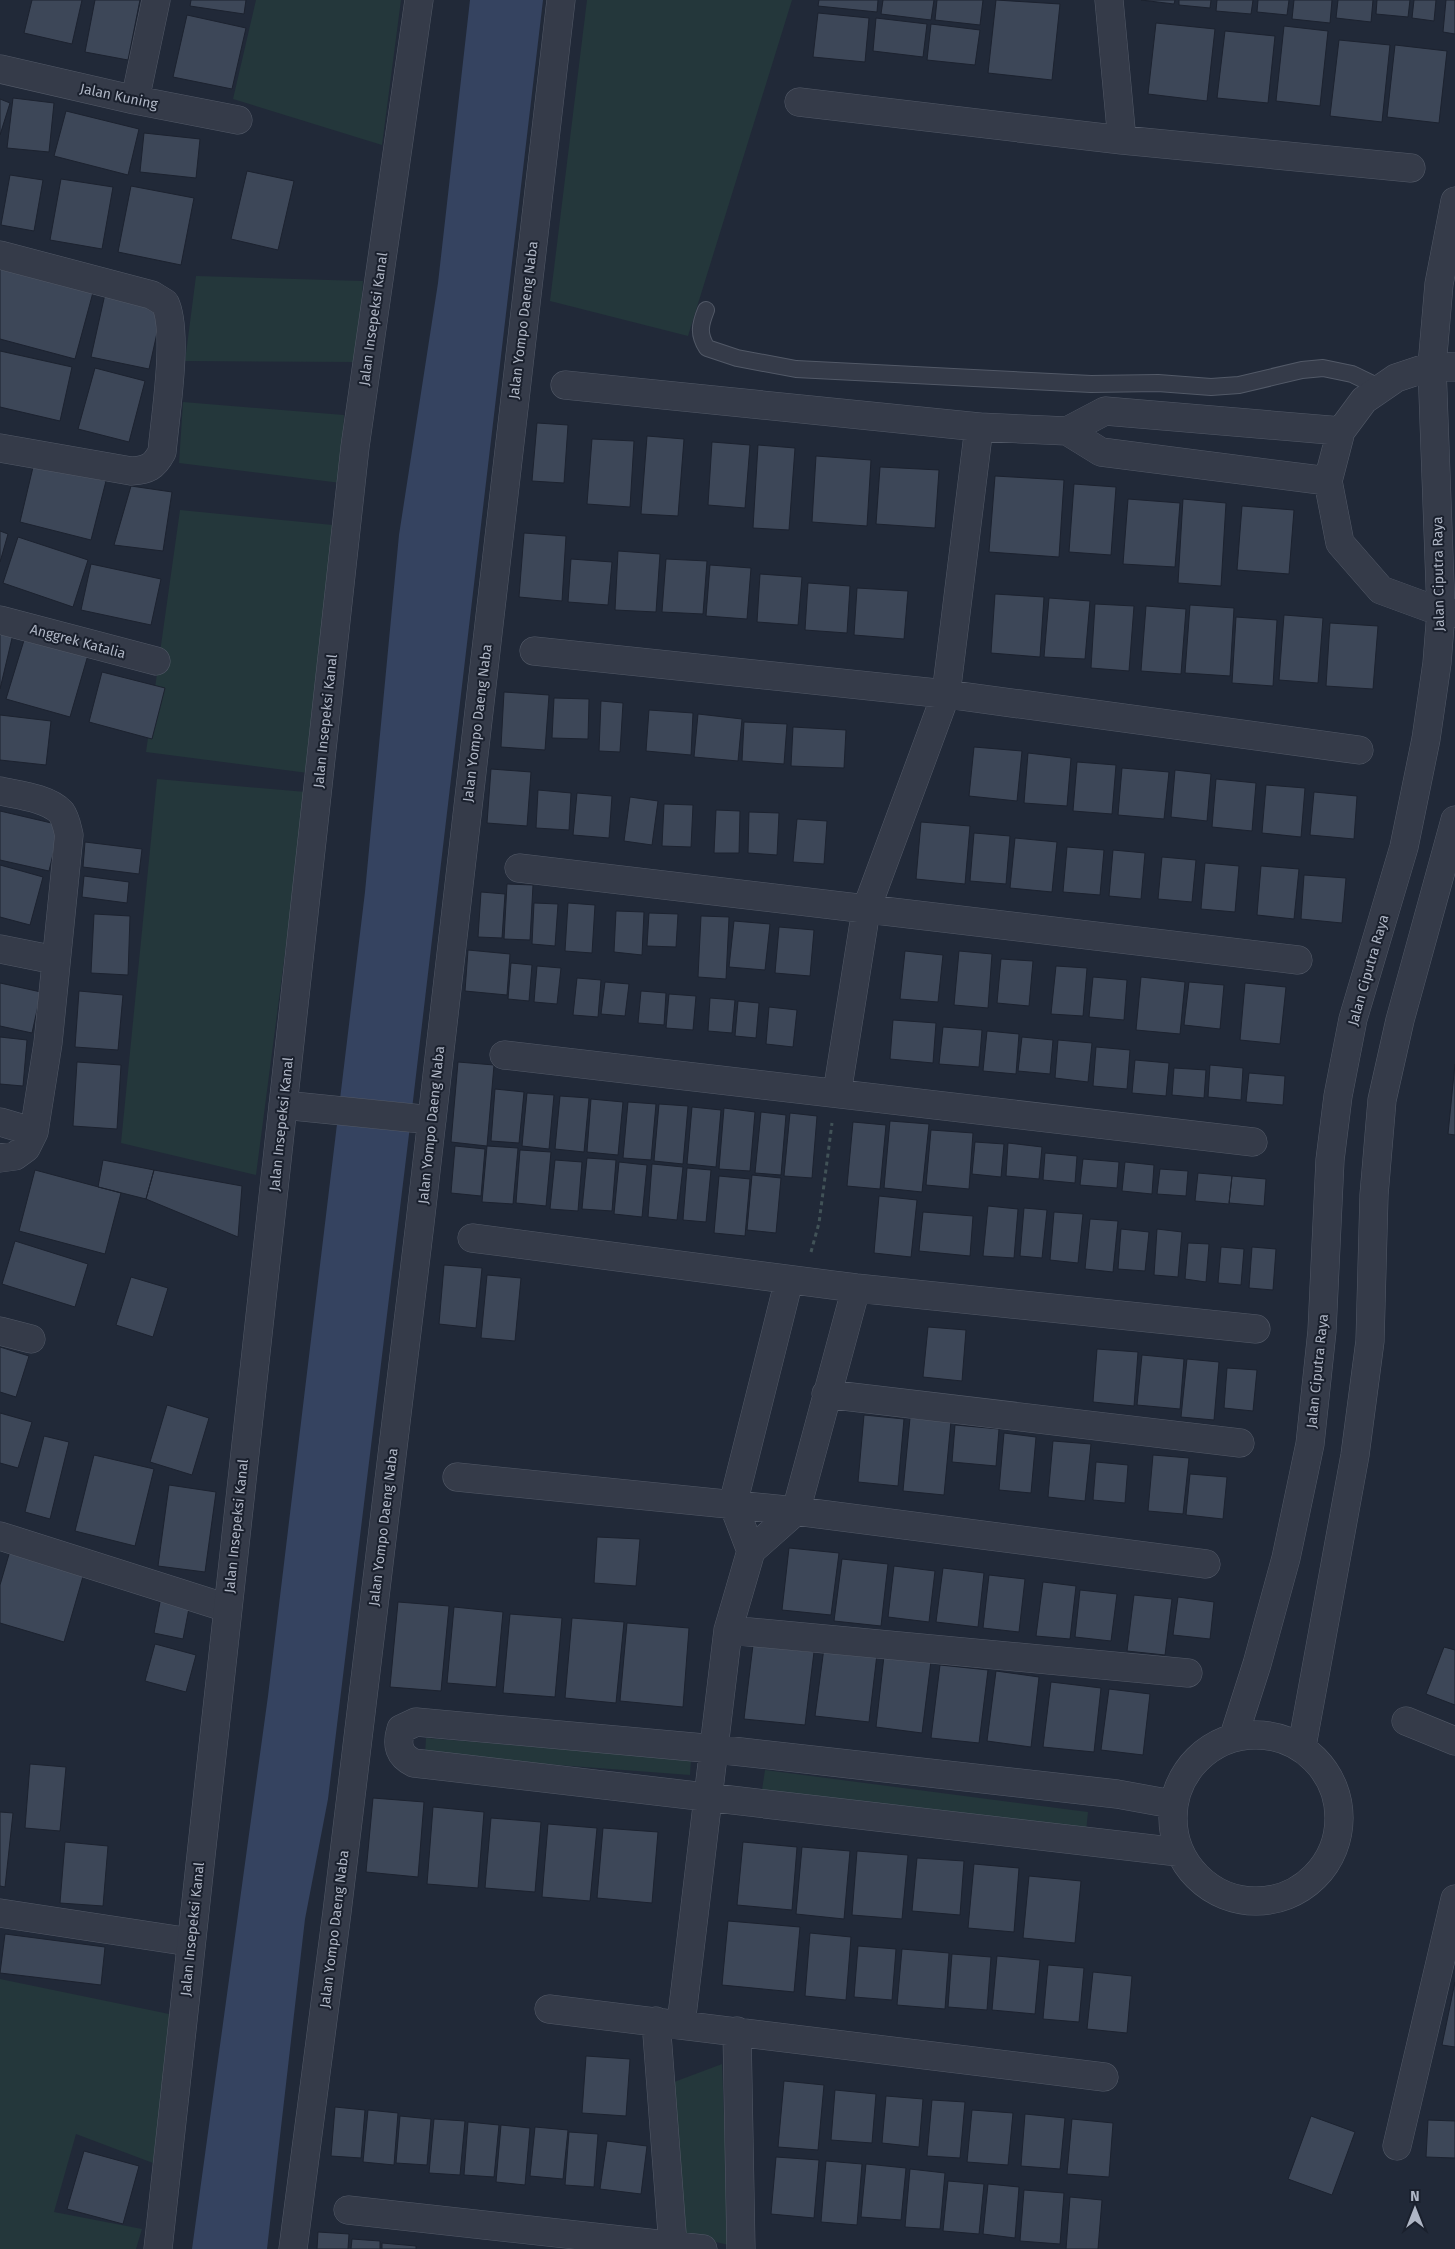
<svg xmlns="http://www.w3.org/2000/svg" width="1455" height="2249" viewBox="0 0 1455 2249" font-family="'Fira Sans',sans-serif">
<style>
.green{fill:#24373b}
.water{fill:#354360}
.building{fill:#3d4758;stroke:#1c222f}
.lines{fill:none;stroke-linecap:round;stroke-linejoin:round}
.service-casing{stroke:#525967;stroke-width:18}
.minor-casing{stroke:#525967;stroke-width:29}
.tertiary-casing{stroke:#525967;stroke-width:29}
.path{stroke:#415257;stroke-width:3;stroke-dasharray:4 4;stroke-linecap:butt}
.service{stroke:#353b49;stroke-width:16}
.minor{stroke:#353b49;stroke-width:28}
.tertiary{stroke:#353b49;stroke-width:28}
.labels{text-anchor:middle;stroke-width:4;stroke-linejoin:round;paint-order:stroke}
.street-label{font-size:14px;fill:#afb6c5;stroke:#1a202d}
</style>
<rect width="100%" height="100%" fill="#212938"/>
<!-- green -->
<path class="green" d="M256,0H401L382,145L233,99Z
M587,0H792L688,336L550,301Z
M196,276L363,281L357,362L185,361Z
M183,402L344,415L341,483L179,463Z
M180,510L333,525L308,773L146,752Z
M157,779L306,792L256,1175L121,1143Z
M426,1738L691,1759L690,1775L425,1755Z
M765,1770L1088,1812L1086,1832L762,1790Z
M0,1979L174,2015L153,2163L76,2134L54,2212L142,2229L136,2249H0Z
M722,2064L729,2245L657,2229L658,2088Z"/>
<!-- water -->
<path class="water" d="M470,0H543L410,1126L328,1799L305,1919L267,2249H192L268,1696L365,892L399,535L438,283Z"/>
<!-- building -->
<path class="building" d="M32,0H82L72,44L24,33Z
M95,0H140L128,60L85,52Z
M191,0H246L244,14L190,6Z
M819,0H878L877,12L818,6Z
M883,0H934L931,20L881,14Z
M937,0H983L980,25L935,20Z
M996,0L1060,4L1052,80L988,73Z
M1141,0H1175L1174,4Z
M1179,0H1211L1210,8L1179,5Z
M1217,0H1253L1251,14L1216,11Z
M1258,0H1289L1287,15L1257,12Z
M1294,0H1332L1330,23L1292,19Z
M1338,0H1373L1371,22L1336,18Z
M1377,0H1410L1408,17L1376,14Z
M1414,0H1436L1434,21L1412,18Z
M1446,0H1455V34L1443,32Z
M818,13L869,18L865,62L813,57Z
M187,15L246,28L232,89L173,77Z
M876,18L927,24L923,57L873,51Z
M1156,23L1215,29L1207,101L1148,94Z
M931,24L980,30L975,65L927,60Z
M1284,26L1328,31L1320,106L1276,101Z
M1225,31L1275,36L1268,103L1217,98Z
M1339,40L1390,45L1382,122L1330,116Z
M1395,45L1447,51L1439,123L1387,117Z
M13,98L54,103L49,152L7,148Z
M0,99L10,103L0,135Z
M66,111L139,129L128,175L54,156Z
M144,133L200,139L196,178L140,172Z
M247,171L294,181L278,250L231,239Z
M10,175L43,180L34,231L1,225Z
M61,179L113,187L102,249L50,240Z
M131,186L194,198L181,265L118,252Z
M0,260L95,285L75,359L0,339Z
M105,294L163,306L149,369L91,357Z
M0,351L72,367L60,421L0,407Z
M95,368L145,381L129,442L78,429Z
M537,423L568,425L564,483L532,481Z
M647,436L684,439L678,516L641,514Z
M592,439L634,441L630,507L587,504Z
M712,442L750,445L745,508L708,505Z
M758,445L795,448L789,530L753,528Z
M816,456L871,460L867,526L812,522Z
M34,463L106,481L91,540L20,522Z
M880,467L939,470L935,528L876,524Z
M995,476L1064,480L1059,557L989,552Z
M1074,484L1116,487L1111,555L1069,552Z
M131,486L172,492L163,551L114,545Z
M1128,499L1180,503L1175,567L1123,564Z
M1183,499L1226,503L1221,586L1178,583Z
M1242,506L1294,510L1289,574L1237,570Z
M0,531L8,534L0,562Z
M524,533L566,536L562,601L519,597Z
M18,537L88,560L73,607L3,583Z
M618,551L660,554L656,612L615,610Z
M571,559L612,562L608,605L568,602Z
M666,559L707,561L703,614L662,612Z
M91,564L161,579L151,625L81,610Z
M710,565L751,568L747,619L706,616Z
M760,574L802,577L798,625L757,622Z
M808,583L850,586L847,633L805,630Z
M857,588L908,591L904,639L854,635Z
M995,594L1044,597L1040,657L991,653Z
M1049,598L1090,601L1085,659L1044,657Z
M1095,604L1134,606L1129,671L1091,668Z
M1190,605L1234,608L1230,676L1185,673Z
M1146,606L1186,609L1181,674L1141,671Z
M1284,615L1323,618L1318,683L1279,680Z
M1236,617L1277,620L1273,686L1232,683Z
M1330,623L1378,626L1373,689L1326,686Z
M0,632L13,634L0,689Z
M25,637L88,655L70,717L6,699Z
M102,672L165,688L152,739L89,722Z
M504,692L549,695L545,750L501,747Z
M554,698L589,699L588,739L552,738Z
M601,701L623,703L620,752L599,751Z
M649,710L693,713L691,755L646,751Z
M698,714L742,719L738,761L694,757Z
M0,715L51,721L46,765L0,760Z
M744,722L787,724L784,764L742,761Z
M793,727L846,730L844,768L791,766Z
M974,747L1022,751L1017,801L969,796Z
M1028,753L1071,758L1067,806L1024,803Z
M1077,762L1116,765L1112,814L1073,811Z
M1122,768L1169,772L1164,819L1118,815Z
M491,769L531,772L527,826L487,823Z
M1175,770L1211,774L1207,821L1171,817Z
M1216,779L1256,783L1252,831L1212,827Z
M1266,785L1305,788L1301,837L1262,833Z
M538,790L571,793L569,830L536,828Z
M1314,792L1357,796L1354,839L1310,835Z
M577,793L612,796L609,838L573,835Z
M630,797L658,801L652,845L624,841Z
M664,804L693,805L691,847L662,846Z
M716,810L740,811L739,853H714Z
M0,811L60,825L49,871L0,860Z
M749,812L779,813L777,855L748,853Z
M797,819L827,821L824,864L793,862Z
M921,822L970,826L965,884L916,879Z
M974,833L1010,836L1006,884L970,881Z
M1015,838L1057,842L1052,892L1010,888Z
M85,842L142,849L139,874L83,867Z
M1067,847L1104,850L1100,895L1063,892Z
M1113,850L1145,853L1141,899L1109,896Z
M1162,857L1196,860L1192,902L1158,899Z
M1205,863L1239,866L1235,912L1201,909Z
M0,865L43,877L30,925L0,917Z
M1261,866L1299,869L1294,919L1257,915Z
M1304,875L1346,878L1342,923L1301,919Z
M84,876L129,882L127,903L82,897Z
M507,884L533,885L530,940L504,939Z
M481,892L505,894L502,938L478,937Z
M534,903L558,904L555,946L532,944Z
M568,903L595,905L592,953L565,951Z
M616,911L644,912L642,955L614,952Z
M649,913L678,914L676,947L647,946Z
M94,914L130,916L128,975L91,973Z
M701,916L729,917L726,979L698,977Z
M734,921L770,924L765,970L729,967Z
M779,927L814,930L810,976L775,973Z
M468,950L510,954L507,995L465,991Z
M905,951L943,955L938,1002L900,999Z
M959,951L992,954L988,1008L954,1005Z
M1001,959L1033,961L1029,1006L997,1003Z
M511,963L532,965L529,1001L508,999Z
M537,966L561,968L557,1004L534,1002Z
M1056,966L1087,968L1083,1016L1051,1014Z
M1093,977L1127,980L1124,1020L1089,1017Z
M1141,977L1185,982L1180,1034L1136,1030Z
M577,978L601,980L598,1017L573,1015Z
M605,982L629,984L625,1016L601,1014Z
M1189,982L1224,985L1220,1029L1184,1025Z
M0,983L41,992L32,1033L0,1026Z
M1245,983L1286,987L1280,1044L1240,1040Z
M79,991L123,995L118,1050L75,1047Z
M641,991L666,993L664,1025L638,1023Z
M669,994L696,996L693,1030L666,1028Z
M710,998L735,1000L732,1033L708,1031Z
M738,1001L759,1003L756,1038L735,1036Z
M769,1007L797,1010L793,1047L766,1044Z
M893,1020L936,1023L933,1063L890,1059Z
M943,1027L982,1030L979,1067L939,1064Z
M987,1031L1019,1034L1016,1074L983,1071Z
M0,1037L27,1040L23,1086L0,1084Z
M1022,1037L1053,1040L1050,1074L1018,1071Z
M1058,1040L1092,1043L1088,1082L1055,1078Z
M1096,1047L1130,1050L1127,1089L1093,1086Z
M1135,1060L1169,1063L1166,1096L1132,1093Z
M77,1062L121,1065L117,1129L73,1126Z
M458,1062L494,1065L487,1146L451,1142Z
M1455,1064V1135L1448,1134Z
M1210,1065L1243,1068L1241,1100L1208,1097Z
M1174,1068L1206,1070L1204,1098L1172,1095Z
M1249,1073L1285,1076L1283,1105L1246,1102Z
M495,1089L524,1092L519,1143L491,1141Z
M527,1093L554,1095L549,1149L522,1146Z
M560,1096L589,1098L584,1152L555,1149Z
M591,1099L623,1102L618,1155L587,1152Z
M628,1102L656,1104L651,1160L623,1158Z
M659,1104L688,1106L683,1164L654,1161Z
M692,1107L721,1110L716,1167L687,1164Z
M724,1108L755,1112L750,1171L719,1169Z
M761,1112L786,1115L781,1175L755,1173Z
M790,1113L817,1116L812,1178L784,1176Z
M890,1121L929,1124L922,1192L884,1188Z
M853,1122L886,1125L880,1189L847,1186Z
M931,1130L973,1133L969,1189L926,1185Z
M975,1142L1004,1144L1001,1177L972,1174Z
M1008,1143L1042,1147L1039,1179L1006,1176Z
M455,1146L485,1149L481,1196L451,1193Z
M487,1146L518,1148L513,1204L482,1202Z
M520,1150L551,1152L546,1206L516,1203Z
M1045,1153L1077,1156L1075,1183L1043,1180Z
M587,1158L616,1160L612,1211L582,1209Z
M1083,1159L1119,1162L1117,1188L1080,1185Z
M103,1160L154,1170L146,1199L98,1187Z
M555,1160L582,1162L578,1211L550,1209Z
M619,1162L647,1165L642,1217L614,1214Z
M1125,1162L1154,1165L1152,1194L1122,1191Z
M652,1164L683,1167L677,1220L648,1217Z
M687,1168L711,1170L706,1222L683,1220Z
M1160,1169L1188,1171L1186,1196L1157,1194Z
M35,1170L121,1193L105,1254L19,1231Z
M154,1170L242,1186L238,1237L146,1199Z
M1198,1173L1232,1176L1229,1204L1195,1201Z
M752,1175L781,1178L776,1233L747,1230Z
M719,1176L750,1179L745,1236L714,1233Z
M1232,1176L1266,1179L1264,1206L1229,1203Z
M879,1196L917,1200L911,1257L874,1253Z
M988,1206L1018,1209L1014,1258L983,1256Z
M1024,1208L1047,1210L1042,1258L1020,1256Z
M923,1212L973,1216L970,1256L919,1251Z
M1054,1212L1083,1214L1078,1263L1050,1260Z
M1090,1219L1118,1221L1113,1272L1085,1269Z
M1121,1229L1149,1232L1145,1271L1118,1269Z
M1157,1229L1182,1232L1178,1277L1154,1275Z
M15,1241L88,1264L75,1307L2,1284Z
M1188,1243L1209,1244L1206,1282L1185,1279Z
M1221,1247L1244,1249L1241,1285L1218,1283Z
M1252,1247L1276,1249L1273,1290L1249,1288Z
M444,1265L482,1268L476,1328L439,1324Z
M487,1275L521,1278L515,1341L481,1338Z
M131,1277L168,1288L153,1337L116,1325Z
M928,1327L966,1330L962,1381L923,1377Z
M0,1347L29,1356L16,1397L0,1392Z
M1097,1349L1138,1352L1134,1406L1093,1402Z
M1142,1355L1184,1359L1180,1409L1137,1405Z
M1187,1359L1219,1362L1214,1420L1181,1417Z
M1227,1368L1257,1370L1253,1411L1224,1408Z
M167,1405L209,1418L192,1475L150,1462Z
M0,1413L32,1422L18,1468L0,1463Z
M864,1415L904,1419L898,1486L858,1482Z
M910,1418L951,1421L944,1495L903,1491Z
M955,1425L999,1429L996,1466L952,1462Z
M1004,1433L1036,1437L1031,1493L999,1490Z
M44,1436L69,1442L50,1519L25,1512Z
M1053,1441L1091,1444L1085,1501L1048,1497Z
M94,1455L154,1469L135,1546L75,1531Z
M1153,1455L1189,1458L1183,1514L1148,1511Z
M1096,1462L1128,1465L1125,1503L1093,1500Z
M1190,1474L1227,1477L1223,1519L1186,1515Z
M169,1485L216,1492L205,1572L158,1566Z
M597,1537L640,1539L636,1586L594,1583Z
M789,1548L839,1553L831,1615L782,1610Z
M10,1551L84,1573L64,1642L0,1623V1585Z
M842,1559L888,1564L881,1626L834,1621Z
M894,1566L935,1571L929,1622L888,1617Z
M943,1568L984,1573L978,1627L936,1622Z
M989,1575L1025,1579L1019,1632L983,1628Z
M1043,1582L1076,1586L1070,1639L1036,1636Z
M1080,1590L1117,1594L1111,1641L1075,1637Z
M1134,1595L1172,1599L1165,1655L1127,1651Z
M161,1597L190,1603L183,1639L154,1633Z
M1178,1597L1214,1602L1210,1639L1173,1635Z
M398,1602L449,1606L441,1691L390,1687Z
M454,1607L503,1612L496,1687L447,1683Z
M510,1614L562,1618L555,1697L503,1693Z
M572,1618L624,1622L616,1703L565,1698Z
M627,1623L689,1628L683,1707L620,1701Z
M155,1644L196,1655L186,1692L145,1681Z
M753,1645L814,1652L805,1725L744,1719Z
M1444,1647L1455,1650V1705L1426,1694Z
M824,1648L877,1654L869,1722L815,1716Z
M884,1656L931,1661L922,1733L876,1727Z
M940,1665L988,1670L979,1743L931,1738Z
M996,1671L1039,1677L1031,1747L987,1741Z
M1051,1682L1101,1688L1094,1752L1043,1747Z
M1109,1689L1150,1694L1143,1755L1101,1750Z
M30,1764L66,1767L60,1831L25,1828Z
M373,1798L424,1802L418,1877L366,1872Z
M433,1807L484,1812L478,1888L427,1884Z
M0,1812L13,1813L5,1887L0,1886Z
M491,1818L541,1822L535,1892L485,1888Z
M548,1824L597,1828L590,1901L542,1897Z
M603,1828L658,1832L652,1903L597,1898Z
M65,1842L108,1846L103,1906L60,1903Z
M743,1842L797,1847L792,1910L737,1905Z
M802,1847L850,1851L844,1919L796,1914Z
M857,1851L908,1855L902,1919L852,1915Z
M917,1858L964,1861L960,1915L912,1911Z
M974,1864L1019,1868L1014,1932L968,1928Z
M1029,1876L1081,1881L1075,1943L1023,1938Z
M728,1921L800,1927L794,1992L722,1985Z
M810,1933L851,1937L846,2000L805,1996Z
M5,1934L105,1947L101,1985L0,1973Z
M858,1946L896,1949L892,2000L854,1997Z
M902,1949L949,1953L945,2009L897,2005Z
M952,1954L991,1957L987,2010L948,2007Z
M997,1956L1040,1960L1035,2014L992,2010Z
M1048,1965L1084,1968L1079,2022L1043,2019Z
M1093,1972L1132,1976L1127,2033L1087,2029Z
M1455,1982V2047L1442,2045Z
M586,2056L630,2059L626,2116L582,2113Z
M784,2081L824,2085L818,2150L778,2147Z
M835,2090L876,2094L872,2143L831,2140Z
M886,2096L923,2099L919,2147L882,2143Z
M932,2100L965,2102L960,2158L927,2156Z
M335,2107L365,2110L361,2158L331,2156Z
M368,2110L398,2113L394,2165L363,2162Z
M972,2110L1013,2113L1008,2165L967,2162Z
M1025,2114L1065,2118L1060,2169L1021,2166Z
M400,2116L431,2119L427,2165L396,2163Z
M1311,2116L1355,2132L1332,2195L1288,2179Z
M434,2119L465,2121L460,2175L429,2173Z
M1072,2119L1113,2123L1109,2177L1067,2174Z
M1428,2120L1455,2121V2158L1426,2157Z
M468,2122L499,2125L494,2177L464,2175Z
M501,2125L530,2128L525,2185L496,2182Z
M535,2127L568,2130L563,2179L530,2176Z
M569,2132L598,2134L594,2187L565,2185Z
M607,2141L647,2146L641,2194L600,2189Z
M84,2151L139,2166L123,2224L67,2209Z
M776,2157L819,2160L814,2218L771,2214Z
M826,2161L862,2164L857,2225L821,2222Z
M866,2164L906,2168L901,2220L861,2217Z
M910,2169L945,2173L940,2229L905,2227Z
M948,2181L984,2184L979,2234L943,2231Z
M988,2184L1019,2187L1015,2238L983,2234Z
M1024,2190L1064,2193L1060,2244L1020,2241Z
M1070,2197L1102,2200L1098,2249H1066Z
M318,2232L349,2234L348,2249H317Z
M352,2239L380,2241V2249H351Z
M382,2243L416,2246V2249H382Z"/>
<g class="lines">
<!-- service casing -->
<g class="service-casing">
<path id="service" d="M706,310C700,325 698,334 707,348L737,358L796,369L1091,384L1158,383L1211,387L1239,385L1302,370L1323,368L1352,374L1381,388"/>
</g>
<!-- minor casing -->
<g class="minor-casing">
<path id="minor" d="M1109,0L1122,140
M0,69L135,100L238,120
M135,100L156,0
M799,102L1122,140L1411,168
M0,255L152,295L165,303C179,332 165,417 162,452C154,467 148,470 131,471L0,448
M1455,367L1432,366L1396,378L1364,400L1341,431L1328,481L1340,543L1381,590L1441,612L1455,613
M565,385L979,427L1067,431L1105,411L1341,431
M1067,431L1101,452L1328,481
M0,620L156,661
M534,651L946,694L1359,750
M0,791C18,795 48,798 61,812C66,819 67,827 69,835L48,1043L34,1132L26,1148L15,1156L0,1158
M519,868L1298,960
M0,949L55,960
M504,1055L1253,1142
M837,1093L866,910L946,694L979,427
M0,1122L34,1132
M472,1238L856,1288L1256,1329
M0,1331L31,1339
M826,1394L1240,1443
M457,1477L796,1511L1206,1564
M0,1536L227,1608
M751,1551L733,1504L789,1280
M728,1630L1188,1673
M1406,1721L1455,1741
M1173 1818a83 83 0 1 1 166 0a83 83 0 1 1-166 0Z
M1234,1736L1257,1664L1286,1558L1310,1444L1322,1331L1330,1160L1338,1096L1353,1019L1404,847L1426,739L1437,663L1441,612L1432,366L1439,284L1455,201
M1302,1746L1355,1455L1370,1341L1374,1195L1382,1100L1400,1020L1455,820
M1172,1804L1117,1794L715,1749L416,1722L401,1729C396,1745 399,1756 414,1763L1178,1852
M0,1913L190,1942
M549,2009L1104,2077
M656,2021L673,2246
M681,2024L728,1630L751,1551L796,1511L856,1288
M737,2031L741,2249
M1397,2146L1455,1899
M348,2210L703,2249"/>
</g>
<!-- tertiary casing -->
<g class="tertiary-casing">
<path id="tertiary" d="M283,1105L432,1120
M158,2249L355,447L419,0
M293,2249L337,1912L420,1223L561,0"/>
</g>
<!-- path -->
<path class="path" d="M811,1252L819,1223L832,1123"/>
<!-- service -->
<use href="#service" class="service"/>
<!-- minor -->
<use href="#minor" class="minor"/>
<!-- tertiary -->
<use href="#tertiary" class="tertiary"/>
</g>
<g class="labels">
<!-- street labels -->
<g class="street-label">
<text transform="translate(119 96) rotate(12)" y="5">Jalan Kuning</text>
<text transform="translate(373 319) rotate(-82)" y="5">Jalan Insepeksi Kanal</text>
<text transform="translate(523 320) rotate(-83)" y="5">Jalan Yompo Daeng Naba</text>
<text transform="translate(1438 574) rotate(-91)" y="5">Jalan Ciputra Raya</text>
<text transform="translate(78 641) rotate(15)" y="5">Anggrek Katalia</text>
<text transform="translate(325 721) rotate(-84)" y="5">Jalan Insepeksi Kanal</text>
<text transform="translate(477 723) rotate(-83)" y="5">Jalan Yompo Daeng Naba</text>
<text transform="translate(1368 970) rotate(-74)" y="5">Jalan Ciputra Raya</text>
<text transform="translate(281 1124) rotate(-84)" y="5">Jalan Insepeksi Kanal</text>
<text transform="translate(431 1125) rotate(-84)" y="5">Jalan Yompo Daeng Naba</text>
<text transform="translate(1317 1371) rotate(-84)" y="5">Jalan Ciputra Raya</text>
<text transform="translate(236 1526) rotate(-84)" y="5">Jalan Insepeksi Kanal</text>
<text transform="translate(383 1527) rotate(-83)" y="5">Jalan Yompo Daeng Naba</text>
<text transform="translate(192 1929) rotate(-84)" y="5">Jalan Insepeksi Kanal</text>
<text transform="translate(334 1929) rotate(-83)" y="5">Jalan Yompo Daeng Naba</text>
</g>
</g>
<!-- north arrow -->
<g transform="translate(1415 2209)" stroke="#1a202d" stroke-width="4" paint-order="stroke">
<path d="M0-4L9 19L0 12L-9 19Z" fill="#afb6c5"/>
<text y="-8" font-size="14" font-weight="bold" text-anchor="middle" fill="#afb6c5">N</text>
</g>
</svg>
